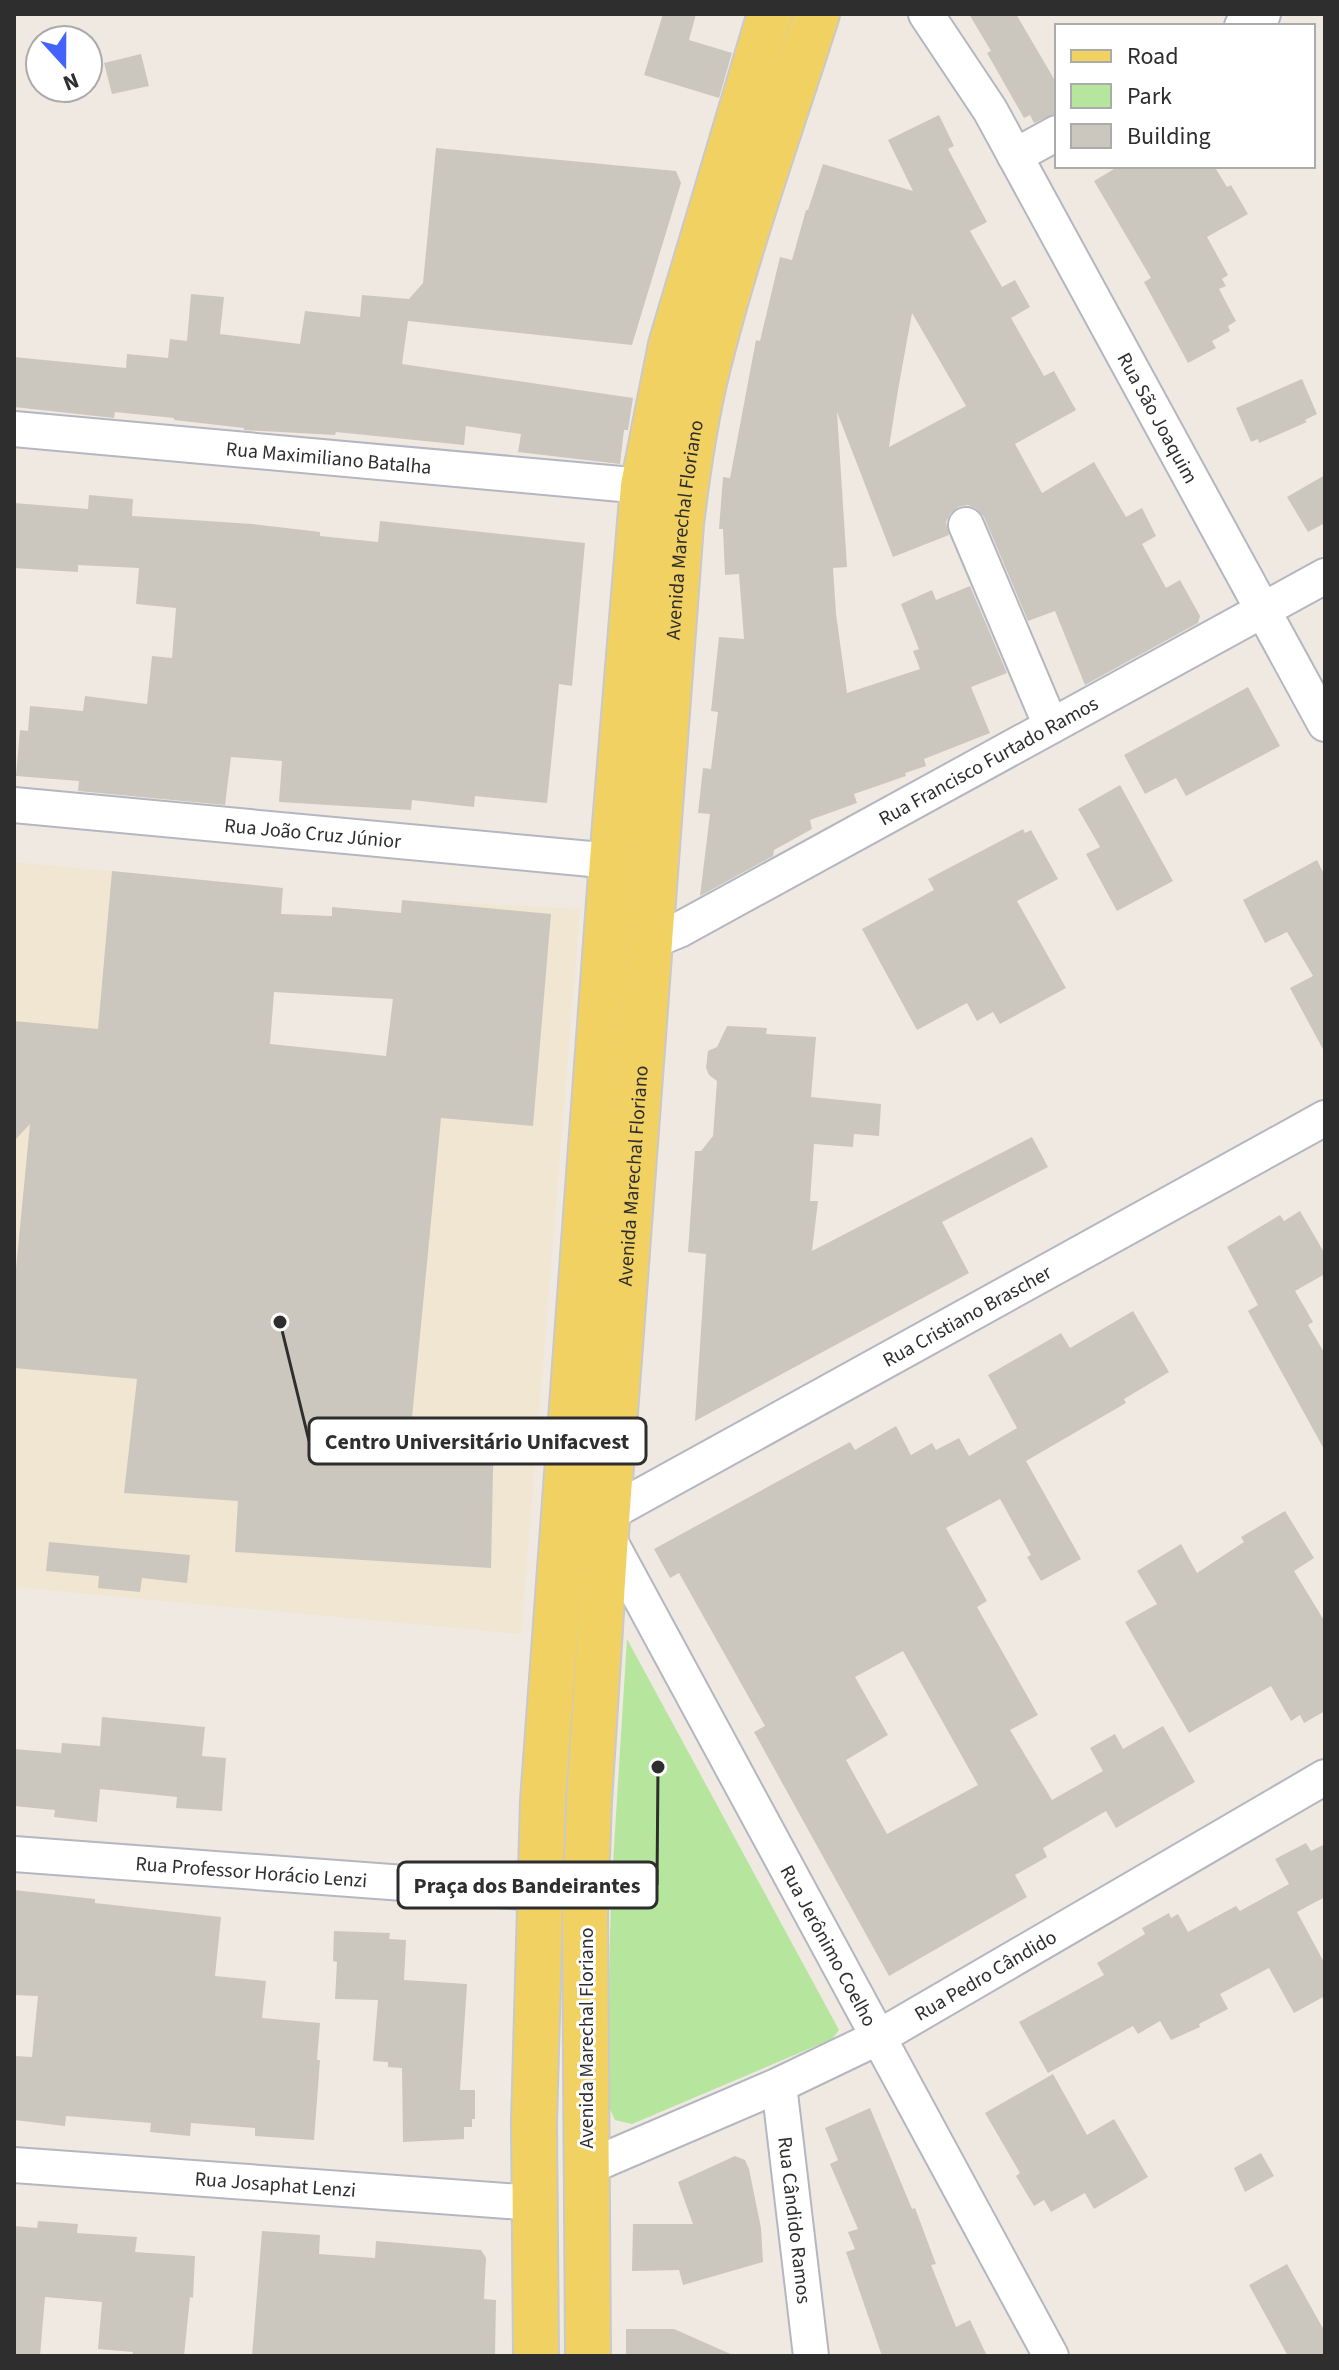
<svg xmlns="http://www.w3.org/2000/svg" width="1339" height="2370" viewBox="0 0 1339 2370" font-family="'Source Sans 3',sans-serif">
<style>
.education{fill:#f0e6d1}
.green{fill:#b6e59e}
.building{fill:#cbc7bf;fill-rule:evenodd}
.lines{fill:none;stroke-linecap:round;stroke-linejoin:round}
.minor-casing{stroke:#b4b7c1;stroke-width:38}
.major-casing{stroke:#c9c9c9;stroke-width:48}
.minor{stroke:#fff;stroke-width:34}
.major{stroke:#f2d163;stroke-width:44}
.labels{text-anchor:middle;stroke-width:6;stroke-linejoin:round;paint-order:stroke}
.street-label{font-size:20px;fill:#2e2e2e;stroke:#fff}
.leader{fill:none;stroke:#2e2e2e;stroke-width:3}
.callout-dot{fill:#2e2e2e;stroke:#fff;stroke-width:3}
.callout{fill:#fff;stroke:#2e2e2e;stroke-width:3}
.callout-label{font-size:22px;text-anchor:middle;font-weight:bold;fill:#2e2e2e}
</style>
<rect width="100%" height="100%" fill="#efe9e1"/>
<!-- education -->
<path class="education" d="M14,862L283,888L270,1044L387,1056L402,900L580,909L521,1634L14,1587Z"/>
<!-- green -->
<path class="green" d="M627,1639L839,2030L832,2039L632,2124L615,2120L606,2101L611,1895Z"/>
<!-- building -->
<path class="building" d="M663,14H696L689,40L732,53L719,98L644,75Z
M969,14H1016L1057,84V113L1034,123L1030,115L1024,118L987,53L991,51Z
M141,54L149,86L112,94L104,63Z
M939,115L954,146L948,149L987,222L970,231L1002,287L1015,280L1030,307L1011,318L1044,376L1054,371L1076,410L1015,444L1042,493L1094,462L1126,517L1142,508L1156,536L1142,544L1166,588L1180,580L1200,616L1198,623L1085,685L1055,611L1028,621L984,517L977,509L968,505L958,507L950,514L946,522L949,535L893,557L837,412L847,567L833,568L836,614L847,693L920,669L913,651L919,649L901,604L932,590L936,600L970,586L1007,673L971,687L990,733L924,759L926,766L905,773L906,776L854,794L857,803L810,820L812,829L774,850L773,856L700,896L710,814L698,813L703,768L711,769L718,712L711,711L719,637L744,639L739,574L725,575L723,529H719L723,477L730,478L756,340L760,341L780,257L792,260L806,210H808L823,164L913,191L888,140ZM912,313L966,406L889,447L898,390Z
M436,148L676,171L681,183L632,345L408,321L402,364L633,398L628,430H624L620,464L518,452L521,434L466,426L464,445L336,432L335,435L244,430V428L174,420V418L115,412L114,418L14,407V357L126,368L127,354L168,358L170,339L187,341L191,294L224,297L220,334L300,344L305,311L360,317L362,295L409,299L423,283Z
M1119,166H1214L1227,187L1231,185L1248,214L1207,237L1228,275L1222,279L1226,286L1219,289L1236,321L1228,326L1230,331L1212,341L1216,348L1188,363L1144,282L1151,278L1094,181Z
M1302,379L1317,414L1305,420L1307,422L1259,443L1258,439L1251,442L1236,408Z
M1325,475V523L1308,532L1287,497Z
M89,495L133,499L132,516L252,524L320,532V536L378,542L380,521L585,543L572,686L559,684L547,803L475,796L474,807L412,800L411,810L279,802L282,761L231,757L225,805L78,791L79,781L16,776L20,730L28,731L30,706L83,711L85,696L147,704L152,656L172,658L176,608L136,604L139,568L78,565V572L14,568V503L88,509Z
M1248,687L1280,746L1186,796L1176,778L1145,794L1124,755Z
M1120,785L1173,881L1117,911L1086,854L1100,847L1078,809Z
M1023,829L1025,833L1031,830L1058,879L1017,901L1066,988L1000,1024L993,1012L977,1021L967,1003L917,1030L862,929L934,890L928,879Z
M1317,860L1325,876V1053L1290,988L1313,976L1287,932L1265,943L1243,900Z
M112,871L283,888L281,914L332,916V907L401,913L402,900L551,914L533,1126L441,1118L412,1418L494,1424L491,1568L235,1552L238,1501L124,1493L137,1379L14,1368V1289L30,1124L14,1141V1021L98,1029ZM274,992L393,999L386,1056L270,1044Z
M727,1026L767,1028L766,1034L816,1037L811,1097L881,1104L879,1136L854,1134L853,1147L814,1144L810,1201H818L812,1251L1032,1137L1048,1167L942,1222L969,1273L695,1421L706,1254L688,1252L695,1151H701L713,1136L717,1081L709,1075L706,1068L708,1051L717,1047Z
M1300,1211L1325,1254V1274L1295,1291L1313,1322L1308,1325L1325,1354V1451L1248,1311L1258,1305L1227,1247L1280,1215L1284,1221Z
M1133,1311L1169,1372L1124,1399L1126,1403L1026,1461L1081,1559L1041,1581L1027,1557L1031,1555L1000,1499L946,1528L987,1601L977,1607L1038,1715L1010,1730L1052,1800L1103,1771L1090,1748L1115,1734L1123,1749L1163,1726L1195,1782L1116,1828L1106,1811L1043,1848L1047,1857L1015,1875L1027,1897L889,1976L754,1732L765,1726L679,1573L670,1578L654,1549L850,1442L855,1450L896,1426L911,1455L932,1443L936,1450L959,1438L969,1456L1017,1428L988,1375L1061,1333L1070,1348ZM903,1651L978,1785L887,1834L846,1760L888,1735L855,1677Z
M1285,1511L1314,1558L1294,1571L1325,1622V1711L1304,1723L1300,1715L1291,1721L1271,1686L1189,1733L1125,1622L1157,1604L1137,1571L1181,1544L1197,1573L1244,1542L1241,1537Z
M49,1542L190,1555L187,1583L142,1578L140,1592L98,1588L99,1576L46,1571Z
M102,1717L205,1727L202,1756L226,1758L222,1811L176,1808L177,1797L100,1789L97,1822L54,1817L55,1810L14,1806V1749L61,1753L62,1743L100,1746Z
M1306,1843L1311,1851L1325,1844V1897L1297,1912L1325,1964V1996L1294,2013L1269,1968L1220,1994L1228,2009L1199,2024L1200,2027L1171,2040L1160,2021L1138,2034L1133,2026L1048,2073L1019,2022L1104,1975L1097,1963L1145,1934L1142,1928L1169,1913L1171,1918L1178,1914L1188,1932L1236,1906L1240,1911L1289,1884L1275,1859Z
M14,1890L95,1899V1903L221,1917L215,1976L266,1981L262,2018L320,2023L317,2060H320L314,2140L255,2136V2128L191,2123L190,2136L150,2132L151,2123L66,2116L65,2126L14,2120V2056L32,2057L38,1996L14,1995Z
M334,1931L390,1933L389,1939L406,1940L404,1980L467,1984L460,2090H475V2119H472V2127H464V2139L403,2142L402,2068L388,2067V2062L373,2061L378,2000L335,1999L337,1962L333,1961Z
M1053,2074L1087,2135L1114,2119L1148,2177L1094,2209L1085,2193L1051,2212L1044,2200L1034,2206L1016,2176L1020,2173L985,2113Z
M870,2108L912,2209L915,2208L936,2264L931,2265L956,2327L970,2320L987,2356H882L846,2252L855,2249L848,2232L858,2229L830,2164L838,2160L825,2128Z
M1261,2153L1274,2176L1245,2192L1234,2168Z
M735,2156L745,2160L749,2169L761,2228L763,2262L683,2285L679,2270L632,2271L633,2224H693L678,2182Z
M38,2221L78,2224L77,2233L137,2237L135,2252L195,2256L193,2298L190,2297L184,2356H132L133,2352L98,2349L102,2302L45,2297L40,2356H14V2226L37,2228Z
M262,2231L320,2235L319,2254L375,2258L376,2241L481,2250L486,2258L484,2299L496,2300L495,2356H252Z
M1287,2264L1325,2332V2356H1288L1249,2285Z
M626,2329H674L735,2356H626Z"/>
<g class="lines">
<!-- minor casing -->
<g class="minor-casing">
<g id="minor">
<path id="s1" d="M926,14L990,110L1325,724"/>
<path d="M1242,26L1263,14"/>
<path d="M1015,156L1057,133"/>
<path id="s2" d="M14,429L643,486"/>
<path d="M966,525L1051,726"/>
<path id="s3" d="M14,805L612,861"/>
<path id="s4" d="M650,942L679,930L1325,576"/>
<path id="s5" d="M608,1514L1325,1118"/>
<path id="s6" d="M606,1534L1051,2356"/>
<path id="s7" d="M14,1854L538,1893"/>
<path id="s8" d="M779,2085L811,2356"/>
<path id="s9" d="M14,2165L535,2203"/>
<path id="s10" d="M586,2168L779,2085L879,2037L1325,1777"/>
</g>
</g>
<!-- major casing -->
<g class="major-casing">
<g id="major">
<path d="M536,2356L534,2122L543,1801L612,861L643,486L671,345L770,14"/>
<path id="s11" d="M588,2356L585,1914L589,1801L606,1534L681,524C687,474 694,424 706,374C736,252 779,133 817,14"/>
</g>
</g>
<!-- minor -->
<use href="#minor" class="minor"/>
<!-- major -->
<use href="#major" class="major"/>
</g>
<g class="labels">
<!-- street labels -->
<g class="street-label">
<text dy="7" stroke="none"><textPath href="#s1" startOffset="466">Rua São Joaquim</textPath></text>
<text dy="7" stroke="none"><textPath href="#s2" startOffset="316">Rua Maximiliano Batalha</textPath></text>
<text dy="7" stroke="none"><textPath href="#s11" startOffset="1830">Avenida Marechal Floriano</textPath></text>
<text dy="7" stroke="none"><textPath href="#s4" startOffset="384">Rua Francisco Furtado Ramos</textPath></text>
<text dy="7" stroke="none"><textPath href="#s3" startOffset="300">Rua João Cruz Júnior</textPath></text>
<text dy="7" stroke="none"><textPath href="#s11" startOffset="1182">Avenida Marechal Floriano</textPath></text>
<text dy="7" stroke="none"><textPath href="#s5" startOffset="410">Rua Cristiano Brascher</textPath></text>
<text dy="7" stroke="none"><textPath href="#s7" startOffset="238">Rua Professor Horácio Lenzi</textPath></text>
<text dy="7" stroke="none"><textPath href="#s6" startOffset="468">Rua Jerônimo Coelho</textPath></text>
<text dy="7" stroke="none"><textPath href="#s10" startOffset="444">Rua Pedro Cândido</textPath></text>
<text transform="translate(586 2038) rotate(-90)" y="7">Avenida Marechal Floriano</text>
<text dy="7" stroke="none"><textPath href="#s9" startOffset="262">Rua Josaphat Lenzi</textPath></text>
<text dy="7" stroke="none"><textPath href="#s8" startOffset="136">Rua Cândido Ramos</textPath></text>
</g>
</g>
<!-- callouts -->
<path class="leader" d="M280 1322L309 1441M658 1767L657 1885"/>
<g class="callout-dot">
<circle cx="280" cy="1322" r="8"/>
<circle cx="658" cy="1767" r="8"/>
</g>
<g class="callout">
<rect x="309" y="1418" width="337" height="46" rx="8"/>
<rect x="398" y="1862" width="259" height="46" rx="8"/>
</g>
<g class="callout-label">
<text x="477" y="1449">Centro Universitário Unifacvest</text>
<text x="527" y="1893">Praça dos Bandeirantes</text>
</g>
<!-- border -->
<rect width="1339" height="2370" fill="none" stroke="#2e2e2e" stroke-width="32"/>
<!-- legend -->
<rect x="1055" y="24" width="260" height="144" fill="#ffffff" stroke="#ababab" stroke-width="2"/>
<rect x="1071" y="50" width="40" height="12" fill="#f2d163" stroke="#ababab" stroke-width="2"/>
<text x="1127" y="64" font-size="24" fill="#2e2e2e">Road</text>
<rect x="1071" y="84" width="40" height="24" fill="#b6e59e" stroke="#ababab" stroke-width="2"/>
<text x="1127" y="104" font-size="24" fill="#2e2e2e">Park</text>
<rect x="1071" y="124" width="40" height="24" fill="#cbc7bf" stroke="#ababab" stroke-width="2"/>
<text x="1127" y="144" font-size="24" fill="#2e2e2e">Building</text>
<!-- north arrow -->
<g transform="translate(64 64) rotate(159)"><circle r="38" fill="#ffffff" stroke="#ababab" stroke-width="2"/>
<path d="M0-6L14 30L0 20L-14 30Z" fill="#4264fb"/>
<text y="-12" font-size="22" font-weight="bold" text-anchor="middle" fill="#2e2e2e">N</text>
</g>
</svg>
